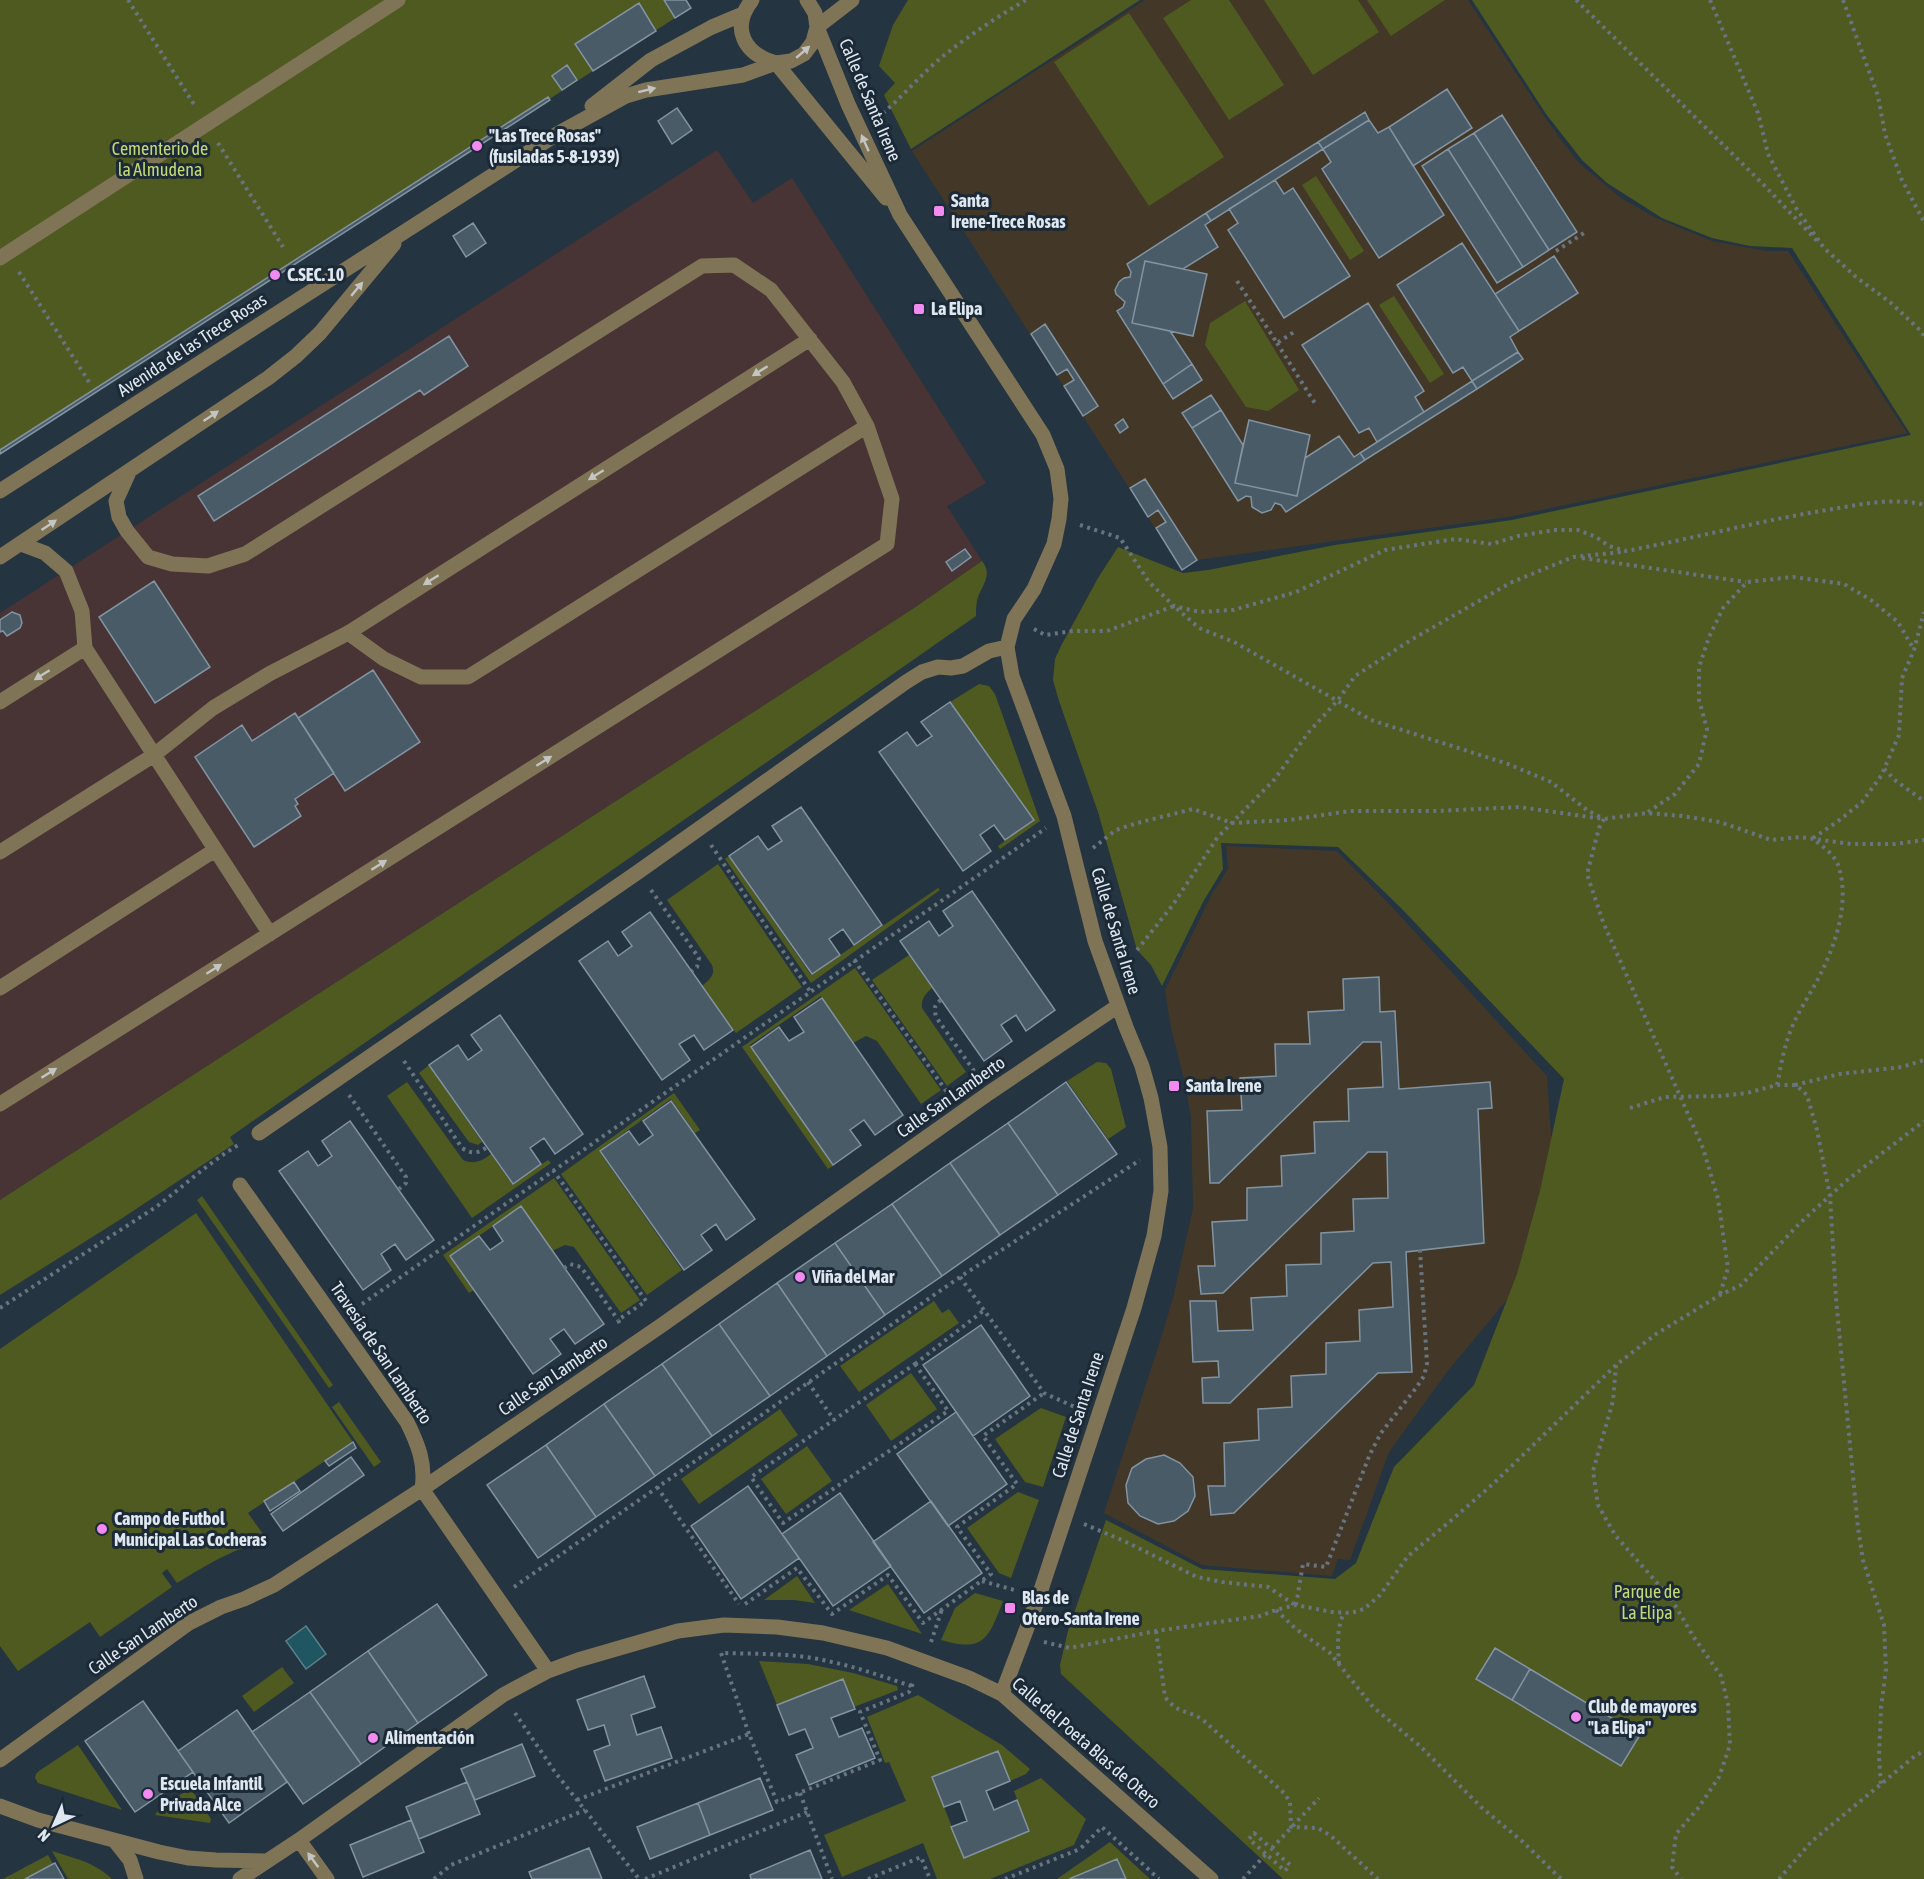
<svg xmlns="http://www.w3.org/2000/svg" width="1924" height="1879" viewBox="0 0 1924 1879" font-family="'Asap Condensed',sans-serif">
<style>
.industrial{fill:#483435}
.education{fill:#433828}
.green{fill:#4f5a20}
.water{fill:#1f5661;stroke:#59828c;stroke-width:1.5}
.building{fill:#4a5b68;stroke:#8293a2;stroke-width:1.5}
.lines{fill:none;stroke-linecap:round;stroke-linejoin:round}
.path{stroke:#687580;stroke-width:4;stroke-dasharray:3 4.5;stroke-linecap:butt}
.minor{stroke:#807457;stroke-width:15}
.oneway{fill:#c2c5c2}
.poi-dot{fill:#f38af2;stroke:#1b2a36;stroke-width:2}
.labels{text-anchor:middle;stroke-width:6;stroke-linejoin:round;paint-order:stroke}
.street-label{font-size:18px;fill:#dfe8f0;stroke:#1b2a36}
.poi-label{font-size:18px;font-weight:bold;fill:#dfe8f0;stroke:#1b2a36;text-anchor:start}
.park-label{font-size:18px;fill:#c5da75;stroke:#1b2a36}
</style>
<rect width="100%" height="100%" fill="#253441"/>
<!-- industrial -->
<path class="industrial" d="M717,150L753,203L792,178L986,483L947,506L982,561L914,608L0,1200V613Z"/>
<!-- education -->
<path class="education" d="M1145,0H1468L1546,119L1566,146L1579,163L1621,198L1654,217L1712,241L1766,251H1788L1907,433L1508,517L1197,560L1182,570L912,151Z
M1226,846L1337,851L1392,907L1547,1076L1558,1238L1447,1372L1389,1452L1350,1560L1338,1559L1332,1576L1202,1565L1104,1513L1163,1332L1173,1298L1193,1208L1191,1117L1185,1083L1171,1028L1165,990L1213,892L1228,869Z"/>
<!-- green -->
<path class="green" d="M0,0H664L675,18L0,454Z
M908,0H1140L911,149L884,95L895,83L879,66L893,25Z
M1191,0H1229L1284,85L1229,120L1163,18Z
M1264,0H1358L1379,32L1313,75Z
M1367,0H1445L1391,36Z
M1472,0H1924V1879H1283L1061,1674L1060,1665L1068,1631L1106,1520L1202,1569L1335,1579L1356,1563L1394,1467L1474,1385L1517,1274L1540,1191L1564,1079L1401,908L1338,847L1221,843L1223,869L1203,902L1162,986L1151,965L1137,950L1098,812L1059,701L1053,680L1055,659L1061,646L1098,578L1118,547L1183,573L1208,570L1335,545L1512,520L1911,435L1792,248L1750,246L1712,238L1662,218L1607,183L1582,160L1546,114Z
M1129,13L1224,157L1149,206L1054,62Z
M1316,176L1364,251L1350,260L1302,185Z
M1394,296L1444,374L1430,383L1379,305Z
M1245,301L1299,390L1268,411L1246,407L1205,345L1210,323Z
M982,561C994,576 980,587 977,601C976,606 976,611 976,616L230,1137L234,1144L121,1219L0,1295V1200L914,608Z
M979,684L989,686L995,694L1040,821L1000,849L998,846L1034,820L950,702Z
M729,856L811,975L938,888L940,890L811,983L725,859Z
M718,864L802,987L736,1033L702,986C709,980 716,975 712,965L667,900Z
M909,955L932,988C925,994 921,999 922,1008L966,1072L947,1086L872,980Z
M855,968L941,1090L921,1104L877,1041L866,1036L853,1043L821,996L750,1045L833,1166L828,1169L742,1047Z
M1097,1062L1106,1063L1111,1069L1126,1127L1108,1139L1067,1081Z
M429,1065L482,1142L478,1145L469,1142L466,1138L419,1073Z
M407,1082L463,1160C474,1165 482,1161 491,1154L512,1184L548,1160L551,1163L472,1218L387,1096Z
M674,1093L700,1130L695,1133L671,1099L599,1151L682,1270L647,1295L561,1174Z
M554,1178L640,1300L621,1313L574,1247L565,1245L552,1251L521,1207L451,1255L474,1290L469,1293L443,1255Z
M202,1196L333,1385L329,1388L197,1200Z
M196,1213L353,1442L248,1513L268,1541C260,1546 249,1546 240,1549C218,1558 198,1570 177,1583L167,1569L162,1573L172,1587L100,1637L90,1622L18,1671L0,1646V1349Z
M934,1301L942,1313L949,1309L959,1323L859,1392L840,1366Z
M911,1373L937,1409L891,1441L866,1405Z
M339,1402L381,1462L374,1467L332,1407Z
M1041,1408L1066,1417L1043,1487L1025,1482L995,1439Z
M780,1409L798,1435L699,1504L681,1479Z
M807,1446L832,1481L786,1514L761,1479Z
M1018,1492L1039,1500L1011,1578L999,1573L967,1528Z
M797,1576L815,1603L794,1600H764Z
M888,1584L922,1634L849,1610Z
M975,1593L1003,1601C989,1638 984,1653 941,1640L955,1608Z
M759,1661L808,1664L853,1673L897,1686L898,1690L854,1707L843,1679L777,1705Z
M282,1667L294,1683L254,1712L242,1696Z
M918,1695L1002,1745L1030,1769L1026,1774L1010,1781L998,1751L932,1777L964,1857L1029,1831L1014,1791L1041,1778L1086,1819L1074,1845L990,1879H937L923,1843L842,1877L824,1835L906,1801L889,1762L885,1763L867,1717Z
M78,1745L122,1810L38,1783L35,1778L36,1774L39,1771Z
M189,1789L193,1792L211,1819L210,1823L155,1815L159,1809Z
M1110,1842L1150,1879H1057Z
M52,1851C73,1858 95,1862 112,1879H68Z
M48,1855L53,1864L25,1879H3Z"/>
<!-- water -->
<path class="water" d="M306,1626L326,1654L306,1669L286,1641Z"/>
<!-- building -->
<path class="building" d="M664,0H686L691,8L675,18Z
M639,3L656,31L593,71L575,44Z
M567,65L577,80L562,90L552,76Z
M1447,89L1472,128L1413,166L1389,127Z
M548,97L550,100L0,454V450Z
M677,108L692,130L672,144L658,121Z
M1365,112L1369,120L1323,149L1318,142Z
M1502,115L1577,232L1549,250L1474,133Z
M1369,120L1378,133L1389,127L1444,215L1379,258L1322,169L1331,162L1323,149Z
M1474,133L1549,250L1523,267L1448,149Z
M1318,142L1323,149L1211,221L1206,213Z
M1448,149L1523,267L1497,283L1422,166Z
M1275,180L1284,194L1293,188L1350,276L1284,318L1228,230L1238,223L1229,209Z
M1206,213L1211,221L1205,225L1218,247L1183,269L1145,261L1132,323L1170,331L1192,364L1163,384L1117,311L1123,307L1125,302L1116,294L1115,290L1119,282L1124,278L1130,277L1131,272L1127,264Z
M473,223L486,243L466,257L453,236Z
M1462,243L1519,331L1510,337L1518,352L1472,381L1463,367L1453,373L1397,285Z
M1554,256L1578,293L1519,331L1495,294Z
M1145,261L1207,274L1193,336L1132,323Z
M1368,303L1424,391L1415,397L1424,412L1377,442L1369,428L1359,433L1302,345Z
M1045,324L1098,406L1083,416L1064,386L1074,380L1067,369L1057,375L1031,334Z
M449,336L468,366L424,395L420,390L214,521L198,496Z
M1518,352L1523,359L1477,389L1472,381Z
M1192,364L1202,380L1173,399L1163,384Z
M1472,381L1477,389L1365,460L1360,453Z
M1211,395L1221,410L1192,428L1182,413Z
M1221,410L1243,445L1235,483L1297,496L1305,458L1339,436L1354,457L1360,453L1365,460L1286,512L1281,505L1275,503L1271,510L1262,513L1252,507L1251,497L1246,496L1238,501L1192,428Z
M1123,419L1128,427L1120,433L1115,425Z
M1249,420L1310,435L1297,496L1235,483Z
M1145,479L1197,560L1182,570L1156,528L1166,522L1158,510L1148,517L1130,488Z
M965,549L971,557L952,571L946,562Z
M154,581L210,667L155,703L99,617Z
M12,612L20,615L22,623L20,628L7,636L3,631L0,632V620Z
M373,670L420,742L345,791L298,718Z
M950,702L1034,820L1005,840L994,825L980,835L991,851L963,871L879,752L907,732L917,746L932,736L921,722Z
M295,713L334,773L295,799L298,804L295,806L301,816L254,847L195,757L242,725L252,741Z
M801,807L882,925L854,945L843,929L829,939L840,955L812,974L729,856L758,836L768,850L782,841L772,826Z
M972,891L1055,1010L1026,1031L1016,1015L1001,1025L1012,1041L984,1061L900,941L929,921L939,936L953,926L943,911Z
M650,912L733,1030L704,1050L694,1035L679,1044L690,1060L662,1080L579,961L608,941L618,956L632,946L622,932Z
M1379,977L1380,1012L1395,1011L1399,1089L1490,1082L1492,1108L1478,1109L1484,1243L1406,1252L1412,1372L1378,1373L1234,1513L1211,1515L1208,1486H1225L1224,1443L1259,1440L1258,1409L1292,1407L1291,1376L1326,1374V1343L1360,1341L1359,1310L1393,1307L1391,1262L1373,1263L1230,1403H1203L1202,1378L1219,1377L1218,1361L1193,1362L1190,1301H1216L1218,1331L1253,1330L1251,1298L1287,1296L1286,1265L1321,1264V1233L1354,1231L1353,1199L1388,1198L1387,1152H1368L1223,1293L1201,1294L1198,1266H1215L1212,1222L1247,1220V1188L1282,1186L1281,1156L1315,1153L1314,1122L1349,1121L1348,1089L1383,1087L1381,1042H1363L1219,1183H1210L1207,1111L1242,1110L1240,1078L1276,1076L1275,1044H1310L1308,1012L1344,1010L1343,979Z
M822,998L903,1115L875,1135L864,1120L850,1130L861,1145L833,1165L751,1047L779,1027L789,1041L804,1032L794,1017Z
M500,1015L583,1134L555,1154L544,1138L530,1148L541,1164L513,1184L429,1065L458,1045L468,1060L482,1050L471,1035Z
M1066,1082L1117,1154L1058,1195L1008,1123Z
M671,1101L755,1219L726,1240L716,1224L701,1235L712,1250L684,1270L600,1151L629,1131L639,1145L653,1135L643,1121Z
M350,1121L434,1240L406,1260L395,1244L381,1254L391,1270L363,1290L279,1171L308,1151L318,1166L332,1156L322,1141Z
M1008,1123L1058,1195L1000,1235L950,1163Z
M950,1163L1000,1235L942,1276L892,1204Z
M892,1204L942,1276L885,1315L835,1243Z
M521,1206L604,1324L575,1344L564,1329L550,1339L561,1354L533,1374L450,1256L479,1236L490,1250L503,1241L493,1226Z
M835,1243L885,1315L827,1356L777,1283Z
M777,1283L827,1356L770,1396L719,1324Z
M719,1324L770,1396L712,1436L662,1364Z
M981,1325L1030,1396L973,1436L923,1365Z
M662,1364L712,1436L655,1476L604,1404Z
M604,1404L655,1476L596,1517L546,1445Z
M956,1412L1007,1484L948,1526L897,1454Z
M353,1442L356,1448L329,1466L325,1461Z
M546,1445L596,1517L538,1558L487,1485Z
M1164,1455L1180,1463L1193,1477L1195,1496L1188,1511L1174,1521L1158,1524L1140,1516L1128,1503L1126,1485L1132,1468L1146,1459Z
M351,1457L364,1475L283,1531L271,1514Z
M294,1482L300,1491L270,1511L264,1501Z
M748,1486L799,1558L741,1599L691,1526Z
M840,1493L891,1566L833,1606L782,1534Z
M931,1501L982,1573L924,1613L873,1542Z
M437,1604L487,1675L418,1723L368,1651Z
M1495,1648L1530,1669L1512,1700L1476,1679Z
M368,1651L418,1723L361,1764L310,1692Z
M1530,1669L1640,1735L1621,1766L1512,1700Z
M644,1676L655,1707L631,1715L637,1735L661,1727L672,1758L605,1781L594,1751L610,1745L604,1725L588,1730L577,1700Z
M843,1679L855,1709L831,1718L839,1737L862,1728L875,1758L809,1785L796,1755L813,1748L805,1729L789,1735L777,1705Z
M310,1692L361,1764L303,1804L252,1732Z
M143,1701L193,1772L135,1812L85,1741Z
M237,1710L287,1782L229,1823L178,1751Z
M522,1744L535,1776L475,1800L461,1769Z
M998,1751L1010,1781L986,1791L994,1810L1017,1800L1029,1831L964,1858L951,1827L967,1821L960,1801L944,1807L932,1777Z
M760,1778L773,1810L710,1835L698,1803Z
M467,1782L480,1814L419,1839L406,1807Z
M698,1803L710,1835L650,1859L637,1827Z
M411,1820L424,1852L363,1877L350,1845Z
M589,1848L602,1879H532L529,1872Z
M810,1850L822,1879H751L750,1875Z
M1117,1859L1126,1879H1069Z
M55,1863L64,1879H25L53,1864Z"/>
<g class="lines">
<!-- path -->
<path class="path" d="M128,0L195,106
M1576,0L1763,184L1817,241
M1710,0L1758,113L1768,154L1796,208L1824,248L1856,277L1891,303L1922,332L1924,337
M1843,0L1878,96L1885,134L1901,178L1924,222
M877,118C900,100 919,76 942,57C968,36 997,17 1026,0
M218,143L283,247
M1556,251L1584,233
M19,272L91,385
M1237,281L1277,343L1294,332
M1277,343L1316,405
M1080,525L1120,538L1149,582L1174,606L1199,612L1233,610L1296,592L1385,550L1455,539L1492,544L1518,536L1555,530H1578L1596,537L1609,546L1626,551C1695,538 1763,520 1833,509C1862,504 1895,497 1924,505
M1582,558L1746,582
M1034,629L1045,635L1073,631H1107L1174,606L1199,628L1234,642L1371,720L1508,764L1551,782L1587,810L1600,817
M1884,769L1896,781L1924,801
M1648,812L1675,794L1699,764L1707,729L1699,700V667L1709,637L1723,608L1747,582L1793,577L1844,584L1871,600L1898,622L1914,650
M1604,819L1599,828L1587,874L1603,922L1703,1148L1718,1199L1728,1268L1720,1294
M1813,838L1837,822L1862,802L1881,776L1899,735L1902,678L1914,650L1924,612
M711,845L810,991
M1093,848L1116,830L1137,823L1193,809L1232,823L1289,820L1350,811H1437L1519,807L1604,819L1647,813L1682,816L1720,822L1771,840L1800,837L1851,844H1895L1924,840
M651,890L699,958L697,967L692,971
M1137,950L1172,906L1217,838L1274,780L1308,733L1338,700L1355,676L1411,640L1510,583L1573,557L1622,552
M854,960L949,1095
M941,1000C934,1005 934,1008 936,1017L977,1075
M404,1061L462,1148C471,1154 478,1154 487,1147
M1777,1085C1781,1065 1784,1046 1792,1027C1800,1008 1813,990 1822,971C1837,940 1850,899 1838,865C1835,855 1821,845 1813,839
M1795,1085L1840,1074L1902,1067L1924,1060
M349,1095L406,1177V1183L399,1189
M1630,1108L1665,1097L1721,1096L1747,1093L1777,1085H1796L1807,1095L1817,1130L1830,1196L1836,1299L1858,1528L1863,1560L1884,1625L1886,1669L1881,1708L1879,1757L1881,1785
M553,1170L646,1301L618,1320L621,1326
M564,1268L570,1264L581,1267L618,1320
M960,1277L1044,1393L1079,1409
M362,1304L1046,828
M0,1308L156,1207C184,1186 209,1162 240,1144
M915,1364L948,1411L783,1523L751,1477Z
M915,1364L983,1311
M1616,1365L1613,1401L1593,1471L1598,1505L1615,1535L1672,1600L1693,1636L1721,1676L1728,1704L1730,1745L1719,1777L1699,1807L1676,1834L1672,1867L1681,1879
M808,1382L834,1420
M657,1487L739,1604
M1084,1524L1124,1541L1197,1577L1222,1582L1268,1587L1295,1605
M982,1581L1018,1591
M514,1587L960,1277L1140,1160
M745,1604L797,1568L832,1614L888,1575L923,1623L991,1574L957,1527L1017,1484L983,1436L1044,1393
M1296,1605L1303,1564L1326,1567L1370,1454L1381,1433L1416,1388L1424,1376L1427,1363L1420,1250
M1276,1610L1296,1629L1330,1653L1373,1707L1420,1746L1481,1807L1523,1842L1561,1879
M1156,1631L1165,1697C1179,1715 1187,1709 1203,1720L1284,1793L1290,1802L1291,1827L1318,1828L1331,1836L1378,1879
M931,1642L942,1609
M1044,1642L1070,1648L1156,1631L1260,1616L1276,1610L1296,1605L1332,1612L1351,1613L1364,1609L1380,1595L1408,1556L1454,1518L1494,1483L1616,1365L1656,1334L1720,1295L1741,1285L1800,1223L1846,1181L1924,1121
M1339,1664C1338,1646 1336,1629 1344,1613
M515,1713L555,1772L639,1879
M749,1734L721,1653C755,1654 790,1653 823,1660C853,1666 882,1676 911,1686
M800,1793L832,1879
M577,1800L749,1734L777,1802L880,1760L860,1712L909,1692L914,1681
M1272,1848L1319,1798
M434,1879L451,1865L585,1810
M645,1879L807,1812
M868,1879L921,1857L930,1879
M1005,1879L1080,1849L1102,1827L1159,1879
M1243,1879L1266,1854L1285,1871L1290,1865L1254,1833L1249,1839L1266,1854
M1779,1879L1812,1841L1915,1756L1924,1751"/>
<!-- minor -->
<path class="minor" d="M752,0C730,28 744,54 776,63
M807,0L815,13L817,27L848,104L900,215L1043,435L1057,469L1061,499L1059,519L1054,544L1034,589L1014,619L1007,647L1012,676L1064,816L1095,941L1126,1027L1142,1066L1151,1098L1160,1147L1161,1191L1154,1236L1134,1308L1039,1596L1002,1694
M776,63L886,198
M592,106L651,60L712,27L743,14
M0,258L398,0
M0,491L557,134L626,96L646,90L743,75L776,63L791,61L804,54L813,42L817,27L852,0
M21,544L45,553L66,571L82,611L85,648L270,934
M0,557L268,378L296,356L320,333L394,244
M348,633L384,659L421,677H468L867,426
M0,702L85,648
M0,852L154,755L213,708L269,674L348,633L810,339
M0,988L215,850
M0,1104L887,544L892,499L867,426L843,382L771,290L734,265L702,266L245,554L208,566L172,564L148,557L127,531L119,517L116,501L130,470
M259,1133L638,872L906,682L922,672L938,667L951,668L963,666L989,651L1007,647
M240,1185L407,1422C418,1444 426,1464 422,1489L548,1671
M0,1760L189,1623L221,1607L244,1599L274,1585L422,1489L662,1325L989,1093L1118,1006
M0,1806L38,1820L159,1852L188,1858L216,1860L266,1861
M299,1840L327,1879
M115,1841L130,1860L136,1879
M240,1879L299,1840L503,1695L548,1671L578,1660L678,1631L724,1625L777,1627L823,1633L887,1648L969,1678L1002,1694L1211,1879"/>
</g>
<!-- one-way arrows -->
<defs><path id="oneway-solid" d="M-6-.8H1V-3.2L6.5 0L1 3.2V.8H-6Z" transform="scale(1.5)"/></defs>
<g class="oneway">
<use href="#oneway-solid" transform="translate(803 52) rotate(-41)"/>
<use href="#oneway-solid" transform="translate(647 90) rotate(-14)"/>
<use href="#oneway-solid" transform="translate(865 143) rotate(-114)"/>
<use href="#oneway-solid" transform="translate(357 289) rotate(-50)"/>
<use href="#oneway-solid" transform="translate(760 371) rotate(148)"/>
<use href="#oneway-solid" transform="translate(211 416) rotate(-34)"/>
<use href="#oneway-solid" transform="translate(596 475) rotate(148)"/>
<use href="#oneway-solid" transform="translate(49 525) rotate(-34)"/>
<use href="#oneway-solid" transform="translate(431 580) rotate(148)"/>
<use href="#oneway-solid" transform="translate(42 675) rotate(148)"/>
<use href="#oneway-solid" transform="translate(544 761) rotate(-32)"/>
<use href="#oneway-solid" transform="translate(379 865) rotate(-32)"/>
<use href="#oneway-solid" transform="translate(214 969) rotate(-32)"/>
<use href="#oneway-solid" transform="translate(49 1073) rotate(-32)"/>
<use href="#oneway-solid" transform="translate(313 1860) rotate(-126)"/>
</g>
<!-- markers -->
<g class="poi-dot">
<circle cx="477" cy="146" r="6"/>
<rect x="933" y="205" width="12" height="12" rx="3"/>
<circle cx="275" cy="275" r="6"/>
<rect x="913" y="303" width="12" height="12" rx="3"/>
<rect x="1168" y="1080" width="12" height="12" rx="3"/>
<circle cx="800" cy="1277" r="6"/>
<circle cx="102" cy="1529" r="6"/>
<rect x="1004" y="1602" width="12" height="12" rx="3"/>
<circle cx="1576" cy="1717" r="6"/>
<circle cx="373" cy="1738" r="6"/>
<circle cx="148" cy="1794" r="6"/>
</g>
<g class="labels">
<!-- street labels -->
<g class="street-label">
<text transform="translate(870 100) rotate(67)" y="6">Calle de Santa Irene</text>
<text transform="translate(192 345) rotate(-33)" y="6">Avenida de las Trece Rosas</text>
<text transform="translate(1116 931) rotate(73)" y="6">Calle de Santa Irene</text>
<text transform="translate(951 1097) rotate(-35)" y="6">Calle San Lamberto</text>
<text transform="translate(381 1353) rotate(56)" y="6">Travesía de San Lamberto</text>
<text transform="translate(553 1376) rotate(-34)" y="6">Calle San Lamberto</text>
<text transform="translate(1078 1415) rotate(-72)" y="6">Calle de Santa Irene</text>
<text transform="translate(143 1635) rotate(-34)" y="6">Calle San Lamberto</text>
<text transform="translate(1086 1743) rotate(41)" y="6">Calle del Poeta Blas de Otero</text>
</g>
<!-- poi labels -->
<g class="poi-label">
<text x="489" y="142">"Las Trece Rosas"<tspan x="489" dy="21">(fusiladas 5-8-1939)</tspan></text>
<text x="951" y="207">Santa<tspan x="951" dy="21">Irene-Trece Rosas</tspan></text>
<text x="287" y="281">C.SEC. 10</text>
<text x="931" y="315">La Elipa</text>
<text x="1186" y="1092">Santa Irene</text>
<text x="812" y="1283">Viña del Mar</text>
<text x="114" y="1525">Campo de Futbol<tspan x="114" dy="21">Municipal Las Cocheras</tspan></text>
<text x="1022" y="1604">Blas de<tspan x="1022" dy="21">Otero-Santa Irene</tspan></text>
<text x="1588" y="1713">Club de mayores<tspan x="1588" dy="21">"La Elipa"</tspan></text>
<text x="385" y="1744">Alimentación</text>
<text x="160" y="1790">Escuela Infantil<tspan x="160" dy="21">Privada Alce</tspan></text>
</g>
<!-- park labels -->
<g class="park-label">
<text x="160" y="155">Cementerio de<tspan x="160" dy="21">la Almudena</tspan></text>
<text x="1647" y="1598">Parque de<tspan x="1647" dy="21">La Elipa</tspan></text>
</g>
</g>
<!-- north arrow -->
<g transform="translate(54 1825) rotate(224)" stroke="#1b2a36" stroke-width="4.5" paint-order="stroke">
<path d="M0-4.5L10 22L0 15L-10 22Z" fill="#dfe8f0"/>
<text y="-9" font-size="16" font-weight="bold" text-anchor="middle" fill="#dfe8f0">N</text>
</g>
</svg>
